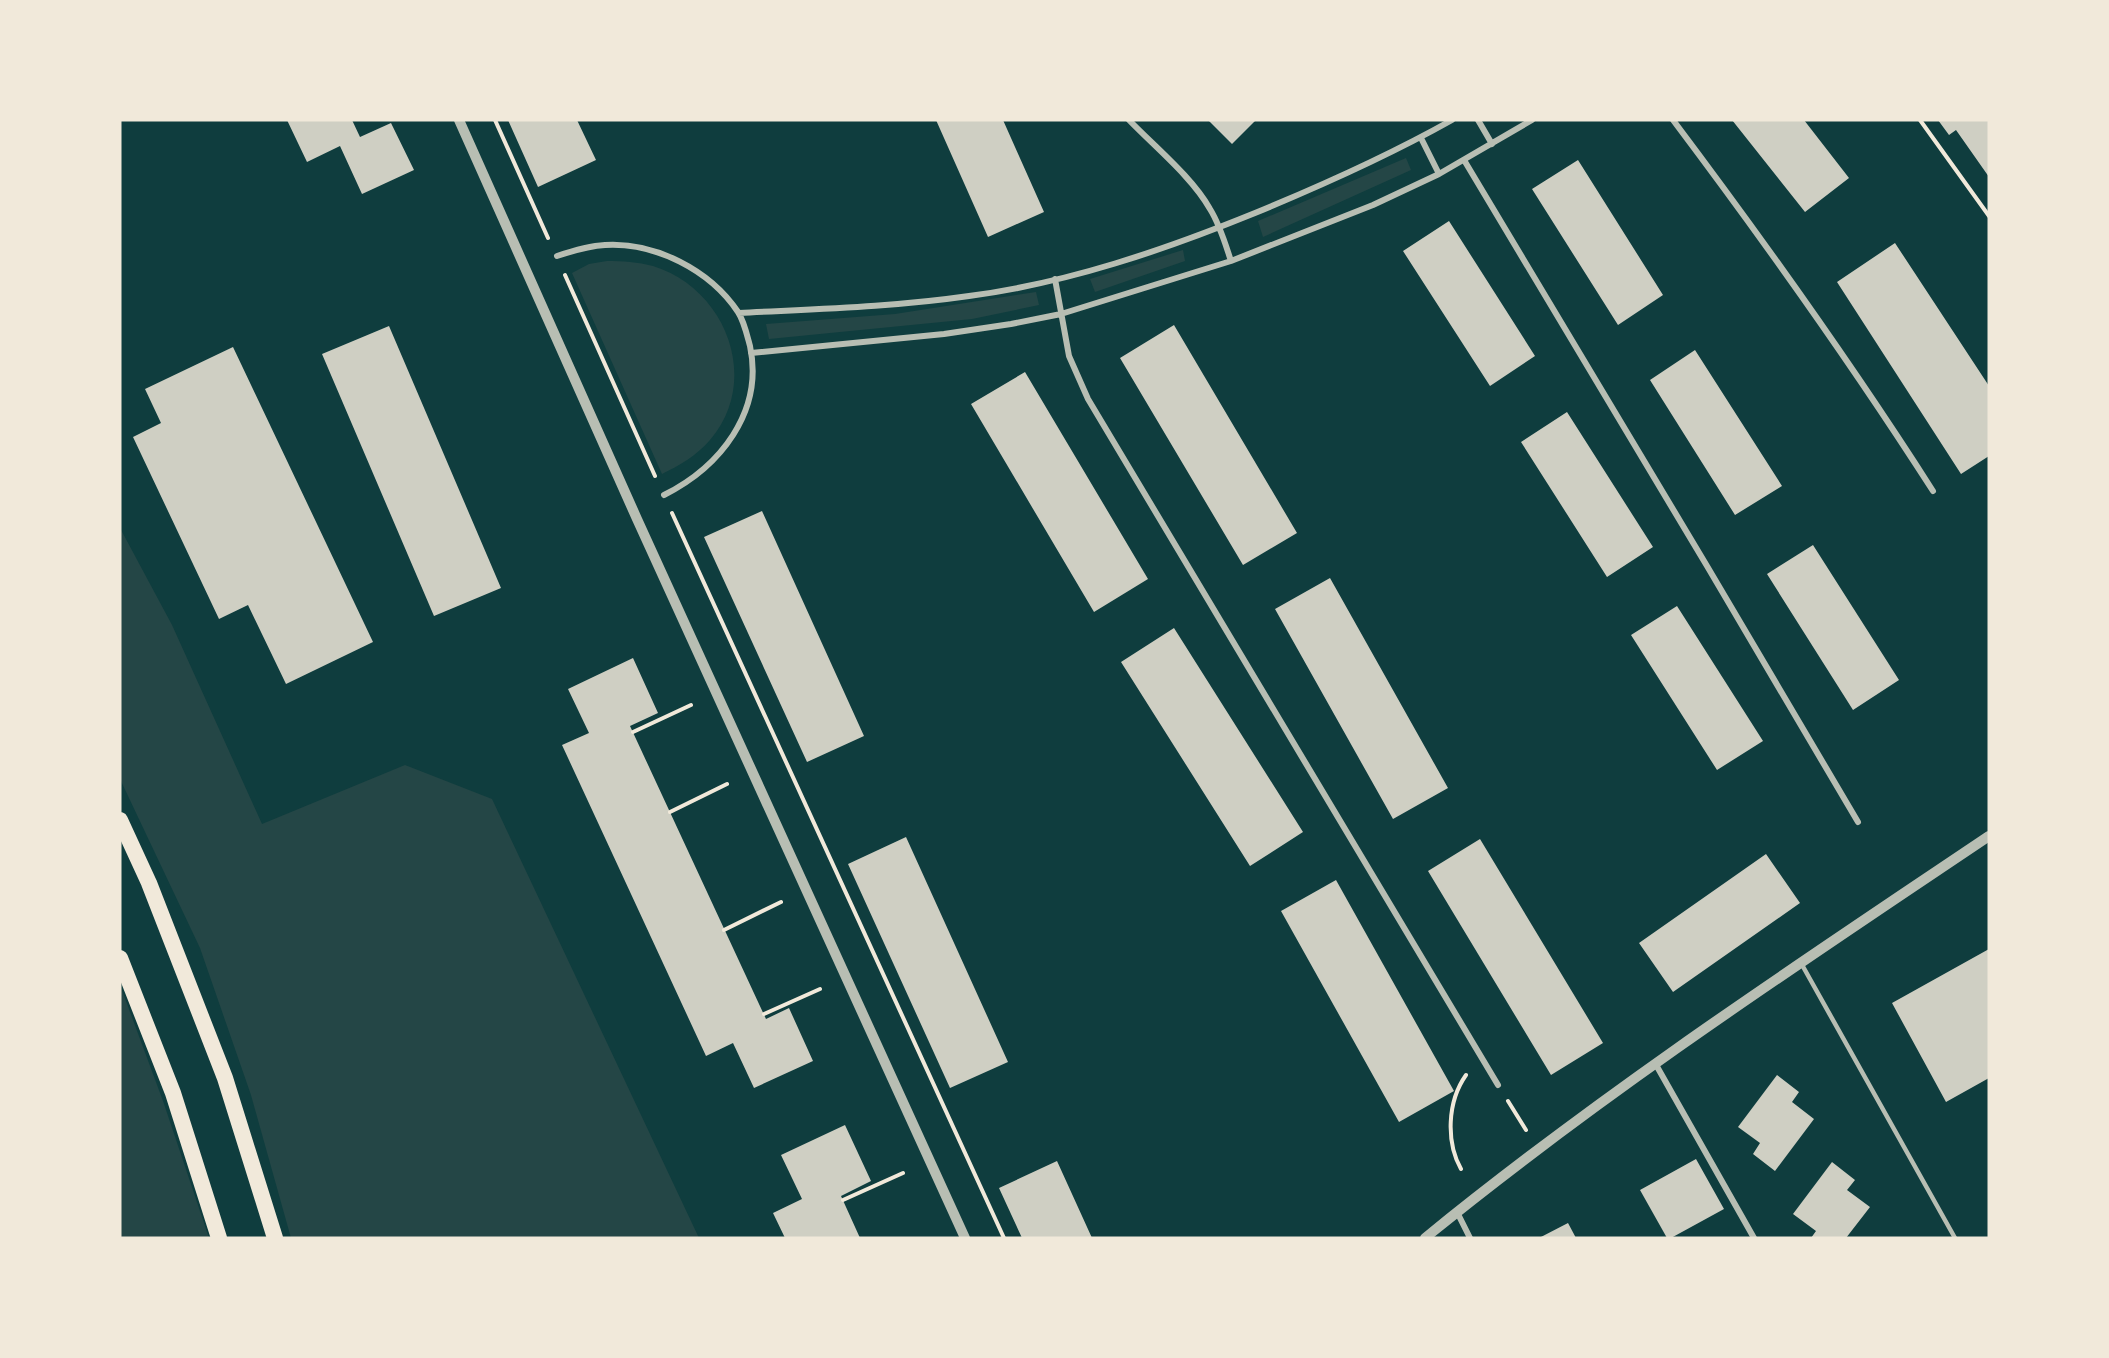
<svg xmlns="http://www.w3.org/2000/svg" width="2109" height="1358" viewBox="0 0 2109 1358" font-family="Karla,sans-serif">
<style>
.green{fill:#244646}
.building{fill:#cfcfc3}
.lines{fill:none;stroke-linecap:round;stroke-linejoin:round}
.path{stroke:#f1e9da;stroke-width:4}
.service{stroke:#b8beb3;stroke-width:4.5}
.minor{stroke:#b8beb3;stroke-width:6}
.tertiary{stroke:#b8beb3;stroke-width:10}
.trunk{stroke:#f1e9da;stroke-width:16}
</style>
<rect width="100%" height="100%" fill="#0f3d3e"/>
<!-- green -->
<path class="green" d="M1406,158L1411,170L1263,237L1258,221Z
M1183,250L1185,261L1095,292L1090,279Z
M607,261C622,261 638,262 653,266C725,288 762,379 710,440C696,456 680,465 662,474L572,273L589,264Z
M1036,292L1039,305L972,319L769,339L766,324L895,314Z
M120,528L172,625L262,824L405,765L492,799L699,1238H291L251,1095L200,948L120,779Z
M120,985L163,1101L209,1238H120Z"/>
<!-- building -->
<path class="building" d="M287,120H352L360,137L391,123L414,170L362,194L340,146L307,162Z
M508,120H577L596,160L538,187Z
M936,120H1003L1044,212L988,237Z
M1208,120H1256L1232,144Z
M1732,120H1804L1849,178L1805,212Z
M1938,120H1989V177L1956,130L1949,135Z
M1578,160L1663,295L1618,325L1532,189Z
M1449,221L1535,356L1490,386L1403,251Z
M1895,243L1989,386V456L1961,474L1837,282Z
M1174,325L1297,533L1243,565L1120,358Z
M389,326L501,588L434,616L322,354Z
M233,347L373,642L286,684L248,605L219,619L133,437L161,423L145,389Z
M1695,350L1782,486L1735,515L1650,380Z
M1025,372L1148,579L1094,612L971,404Z
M1567,412L1653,547L1607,577L1521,442Z
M762,511L864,736L807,762L704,537Z
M1813,545L1899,680L1853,710L1767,574Z
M1330,578L1448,788L1393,819L1275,609Z
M1677,606L1763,741L1717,770L1631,635Z
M1174,628L1303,832L1250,866L1121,662Z
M633,658L658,713L630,726L766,1019L789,1008L813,1061L754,1088L733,1043L706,1056L562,745L589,733L568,689Z
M906,837L1008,1062L950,1088L848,864Z
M1480,839L1603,1043L1551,1075L1428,871Z
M1766,854L1800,903L1673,992L1639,943Z
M1336,880L1454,1091L1399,1122L1281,911Z
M1989,949V1078L1946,1102L1892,1003Z
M1777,1075L1799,1092L1792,1102L1814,1119L1775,1171L1753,1154L1760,1143L1738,1127Z
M845,1125L871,1181L841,1196L860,1238H785L773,1213L802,1199L781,1155Z
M1696,1159L1724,1209L1671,1238H1667L1640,1190Z
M1057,1161L1092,1238H1022L999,1188Z
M1832,1162L1855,1180L1847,1190L1870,1207L1846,1238H1811L1816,1231L1793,1214Z
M1568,1223L1576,1238H1539Z"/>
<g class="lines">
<!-- path -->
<path class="path" d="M495,120L548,238
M1920,120L1989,216
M565,275L655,476
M672,513L1004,1238
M633,732L691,705
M670,812L727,784
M724,930L781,902
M764,1014L820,989
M1508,1101L1526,1130
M1461,1169C1446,1142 1447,1102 1466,1075
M843,1200L903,1173"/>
<!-- service -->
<path class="service" d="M1801,963L1955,1238"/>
<!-- minor -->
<path class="minor" d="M1129,120C1155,147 1192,177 1210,209C1220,225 1225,243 1231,261
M1478,120L1492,144
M1673,120C1764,241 1851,363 1933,491
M1421,138L1439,174
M1464,160L1707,566L1858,822
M557,256C572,251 588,246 605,245C655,242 710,270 738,312C744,321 747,335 750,346C764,412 720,467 664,495
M1055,279L1069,356L1088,399L1498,1085
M739,313C816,309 893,307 969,296C1068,283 1164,250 1255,213C1323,185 1388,156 1452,120
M751,353L944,334L1011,324L1061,314L1231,261L1373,205L1439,174L1532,120
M1655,1063L1754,1238
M1457,1212L1470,1238"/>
<!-- tertiary -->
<path class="tertiary" d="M459,120L637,519L965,1238
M1425,1238C1604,1092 1797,965 1989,836"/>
<!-- trunk -->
<path class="trunk" d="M120,820L149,883L225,1078L275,1238
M120,958L173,1093L219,1238"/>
</g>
<!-- border -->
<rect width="2109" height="1358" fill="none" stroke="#f1e9da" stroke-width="243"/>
</svg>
